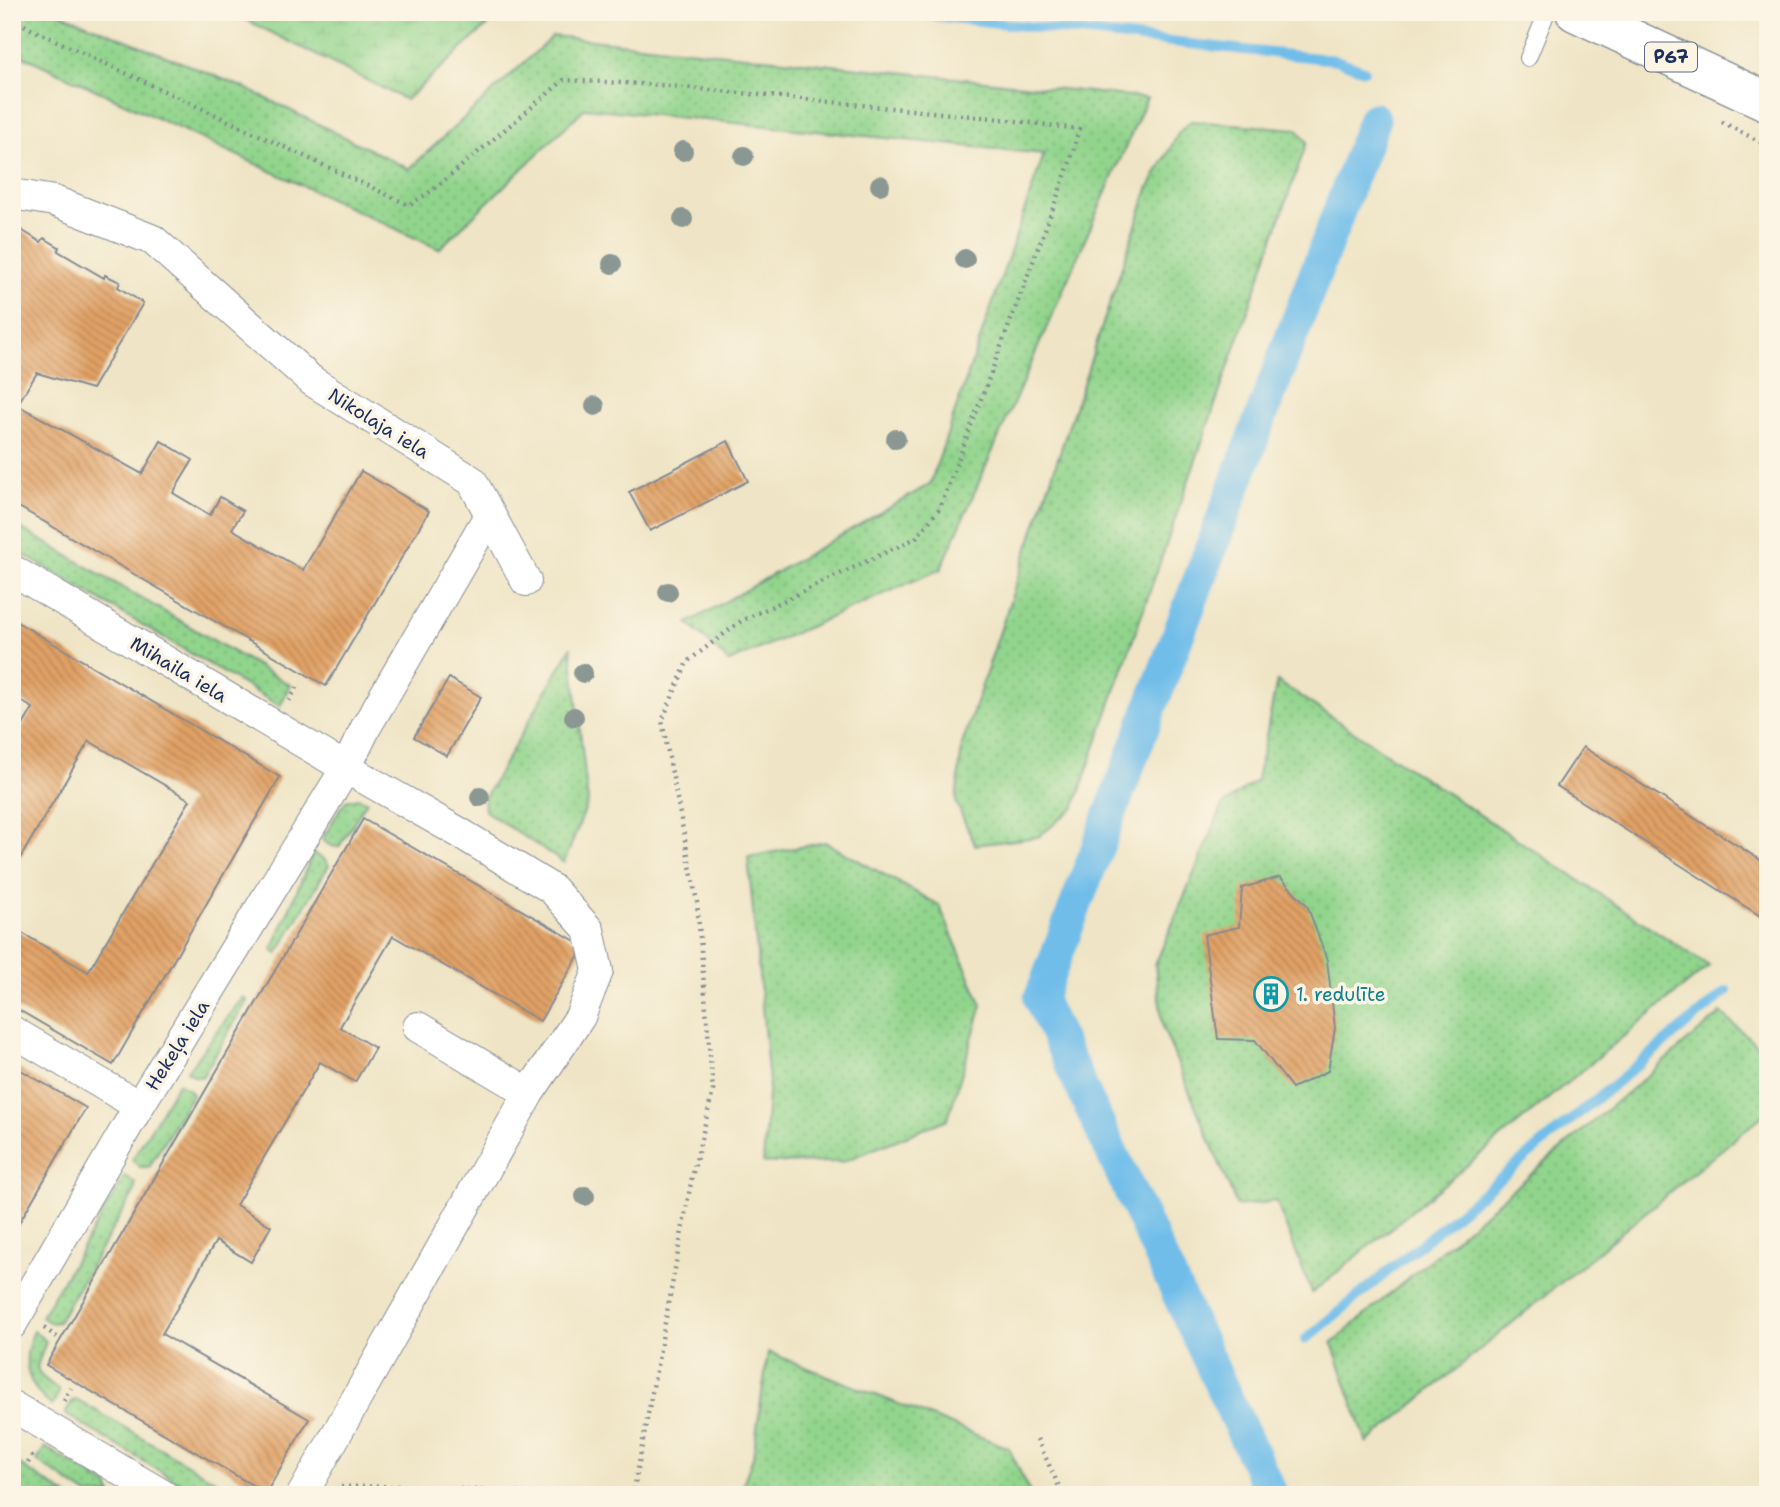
<svg xmlns="http://www.w3.org/2000/svg" width="1780" height="1507" viewBox="0 0 1780 1507" font-family="'Shantell Sans',sans-serif">
<style>
.grass{fill:url(#grass-dots);stroke:#568275;stroke-width:2}
.wetland{fill:url(#wetland-marsh);stroke:#568275;stroke-width:2}
.lines{fill:none;stroke-linecap:round;stroke-linejoin:round}
.stream{stroke:#70bdea;stroke-width:10}
.canal{stroke:#70bdea;stroke-width:33}
.building{fill:url(#building-back-hatch)}
.lane-casing{stroke:#858a92;stroke-width:18}
.street-casing{stroke:#858a92;stroke-width:32}
.primary-casing{stroke:#858a92;stroke-width:41}
.path{stroke:#858a92;stroke-width:4.5;stroke-dasharray:2 5;stroke-linecap:butt}
.lane{stroke:#fff;stroke-width:16}
.street{stroke:#fff;stroke-width:30}
.primary{stroke:#fff;stroke-width:38}
.tree{fill:#8a9793}
.labels{text-anchor:middle;stroke-width:7;stroke-linejoin:round;paint-order:stroke}
.shield{fill:#fcf5e5;stroke:#5e6a86;stroke-width:2}
.shield-label{font-size:18px;font-weight:bold;fill:#1b2f5e}
.street-label{font-size:19px;fill:#1b2f5e;stroke:#fcf5e5}
.culture-label{font-size:19px;fill:#0d838f;stroke:#fcf5e5;text-anchor:start}
</style>
<defs>
<pattern id="grass-dots" width="8" height="8" patternUnits="userSpaceOnUse" patternTransform="scale(1.75)"><rect width="8" height="8" fill="#91d48c"/><path d="M2 2h.1M6 6h.1" fill="none" stroke="#7cb67b" stroke-width="1.8" stroke-linecap="round"/></pattern>
<pattern id="wetland-marsh" width="20" height="14" patternUnits="userSpaceOnUse" patternTransform="scale(1.75)"><rect width="20" height="14" fill="#91d48c"/><path d="M1 5h8M5 5V1M11 12h8M15 12V8" fill="none" stroke="#7cb67b"/></pattern>
<pattern id="building-back-hatch" width="6" height="6" patternUnits="userSpaceOnUse" patternTransform="scale(1.75)"><rect width="6" height="6" fill="#e1a165"/><path d="M-1 5l2 2M0 0l6 6M5-1l2 2" fill="none" stroke="#b68456"/></pattern>
</defs>
<rect width="100%" height="100%" fill="#fcf5e5"/>
<filter id="ink" filterUnits="userSpaceOnUse"><feTurbulence type="fractalNoise" baseFrequency=".0143" numOctaves="2"/><feDisplacementMap in="SourceGraphic" scale="14" xChannelSelector="R" yChannelSelector="G"/><feConvolveMatrix kernelMatrix="1 2 1 2 8 2 1 2 1" color-interpolation-filters="sRGB"/></filter>
<filter id="wash" filterUnits="userSpaceOnUse"><feTurbulence type="fractalNoise" baseFrequency=".00686" numOctaves="4" result="noise"/><feDisplacementMap in="SourceGraphic" scale="28" xChannelSelector="R" yChannelSelector="G"/><feGaussianBlur stdDeviation="1.57" result="paint"/><feColorMatrix in="noise" values="0 0 0 0 0 0 0 0 0 0 0 0 0 0 0 0 0 1.4 0 .05"/><feComposite in="paint" operator="in"/></filter>
<g filter="url(#wash)">
<rect width="100%" height="100%" fill="#efe4c5"/>
<!-- grass -->
<path class="grass" d="M12,12H57L245,88L409,169L553,36L1147,98L941,569L729,662L688,623L930,484L1044,154L585,108L439,249L12,51Z
M1191,121L1297,129L1307,142L1074,808L1038,837L975,845L956,802L962,745L1148,189L1179,132Z
M12,523L290,685L280,706L12,548Z
M571,648L588,802L564,863L485,811L484,799Z
M1277,681L1709,966L1312,1293L1276,1201L1237,1206L1163,1028L1155,965L1223,805L1257,780Z
M357,798L367,801L339,847L331,846L322,840L339,810L346,801Z
M825,842L939,905L982,1005L948,1119L842,1162L763,1163L769,1082L748,857Z
M313,853L324,859L329,865L277,954L272,950Z
M243,997L247,1001L202,1077L195,1076L187,1071Z
M1721,1013L1768,1055V1111L1367,1443L1332,1343Z
M178,1083L188,1089L192,1095L149,1167H140L132,1160Z
M125,1176L135,1183L134,1192L58,1322L51,1323L41,1317Z
M34,1331L46,1341C37,1371 28,1368 58,1389L59,1392L52,1406C26,1386 20,1360 34,1331Z
M768,1352L1009,1448L1031,1495H739L753,1457Z
M78,1400L240,1495H200L65,1414L72,1401Z
M45,1447L107,1485L112,1495H88L37,1461Z
M12,1460L66,1495H12Z"/>
<!-- wetland -->
<path class="wetland" d="M230,12H502L406,100Z"/>
<g class="lines">
<!-- stream -->
<path class="stream" d="M897,12L1336,60L1364,70
M1305,1340L1727,991"/>
<!-- canal -->
<path class="canal" d="M1272,1495L1040,999L1374,119"/>
</g>
<g id="blocks">
<!-- building -->
<path class="building" d="M18,228L41,242L44,238L59,247L58,251L104,278L105,275L120,282L118,287L143,303L92,389L37,373L17,405L142,474L161,441L193,460L173,493L210,515L220,497L243,511L232,529L303,570L361,471L429,511L326,686L12,503V238Z
M728,441L748,481L650,531L629,492Z
M12,619L280,777L113,1065L12,1006V927L88,972L190,800L89,741L12,872V744L33,708L12,696Z
M449,678L481,697L447,756L414,737Z
M1583,747L1768,865V921L1557,786Z
M363,819L584,946L540,1021L393,936L340,1027L375,1048L355,1082L320,1062L236,1205L271,1226L251,1262L216,1241L162,1334L309,1419L266,1493L46,1365Z
M1280,877L1307,905L1327,960L1335,1028L1328,1071L1292,1088L1255,1040L1218,1039L1204,935L1239,927L1242,888Z
M14,1066L86,1108L12,1235V1069Z"/>
</g>
</g>
<g filter="url(#ink)">
<use href="#blocks" fill-opacity="0" stroke="#858a92" stroke-width="2"/>
<g class="lines">
<!-- lane casing -->
<g class="lane-casing">
<path id="lane" d="M1528,58L1547,12"/>
</g>
<!-- street casing -->
<g class="street-casing">
<path id="street" d="M12,194L54,201L153,240L312,381L472,481L526,581
M12,570L346,768L460,833L552,889L589,930L598,971L580,1017L529,1093L302,1495
M418,1027L529,1093
M12,1031L139,1106
M12,1324L139,1106L346,768L366,727L490,514
M12,1406L163,1495"/>
</g>
<!-- primary casing -->
<g class="primary-casing">
<path id="primary" d="M1575,12L1768,102"/>
</g>
<!-- path -->
<path class="path" d="M12,18L31,29L409,205L433,190L564,80L660,85L992,118L1079,129L1070,162L1046,227L940,508L916,538L741,621L687,662L662,721L697,902L713,1091L692,1177L633,1495
M1722,122L1768,146
M289,701L299,684
M44,1328L57,1337
M64,1401L71,1388
M1037,1439L1063,1495
M28,1463L34,1452
M341,1487L407,1486L526,1493L529,1495"/>
<!-- lane -->
<use href="#lane" class="lane"/>
<!-- street -->
<use href="#street" class="street"/>
<!-- primary -->
<use href="#primary" class="primary"/>
</g>
<!-- trees -->
<g class="tree">
<circle cx="683" cy="151" r="10"/>
<circle cx="744" cy="156" r="10"/>
<circle cx="880" cy="185" r="10"/>
<circle cx="683" cy="219" r="10"/>
<circle cx="965" cy="259" r="10"/>
<circle cx="612" cy="264" r="10"/>
<circle cx="595" cy="406" r="10"/>
<circle cx="896" cy="439" r="10"/>
<circle cx="668" cy="592" r="10"/>
<circle cx="583" cy="673" r="10"/>
<circle cx="574" cy="717" r="10"/>
<circle cx="480" cy="797" r="10"/>
<circle cx="585" cy="1196" r="10"/>
</g>
</g>
<!-- icons -->
<defs>
<g id="building-ring" transform="scale(1.75)"><circle r="9.5" fill="#fcf5e5" stroke="#0f9aa8" stroke-width="1.5"/><path d="M-4-6H4V6H1V3H-1V6H-4ZM-2.5-4.3h1.7v1.8h-1.7ZM.8-4.3h1.7v1.8H.8ZM-2.5-1h1.7V.8h-1.7ZM.8-1h1.7V.8H.8Z" fill="#0f9aa8"/></g>
</defs>
<g fill-rule="evenodd">
<use href="#building-ring" x="1271" y="994"/>
</g>
<g class="labels">
<!-- shield labels -->
<rect class="shield" x="1645" y="42.5" width="52" height="29" rx="5"/>
<g class="shield-label">
<text x="1671" y="63">P67</text>
</g>
<!-- street labels -->
<g class="street-label">
<text transform="translate(379 423) rotate(32)" y="7">Nikolaja iela</text>
<text transform="translate(179 669) rotate(31)" y="7">Mihaila iela</text>
<text transform="translate(177 1045) rotate(-58)" y="7">Hekeļa iela</text>
</g>
<!-- culture labels -->
<g class="culture-label">
<text x="1296" y="1001">1. redulīte</text>
</g>
</g>
<!-- margin -->
<rect width="1780" height="1507" fill="none" stroke="#fcf5e5" stroke-width="42"/>
</svg>
